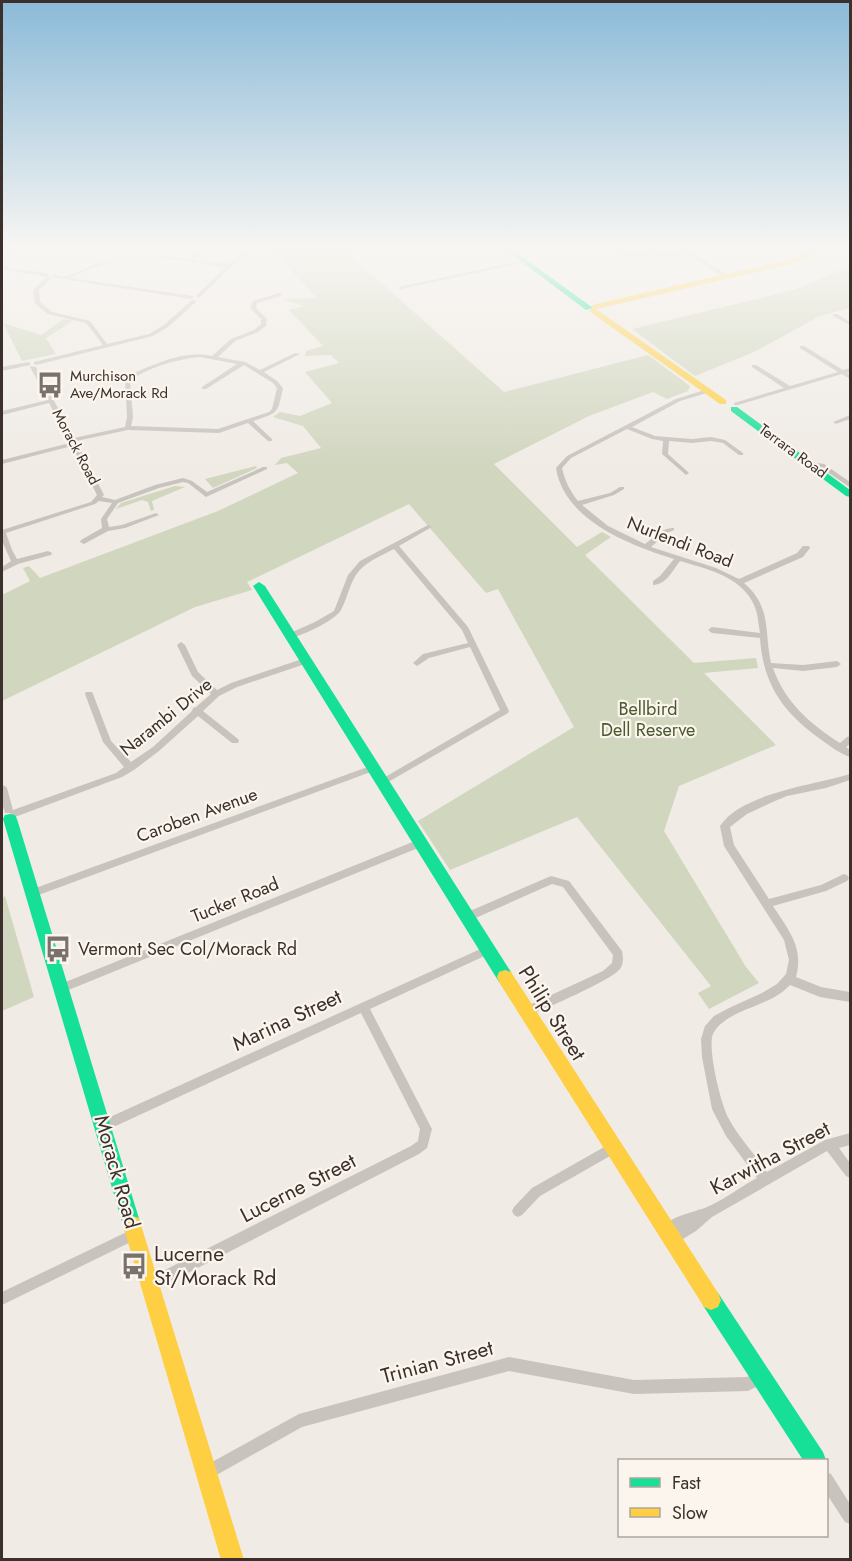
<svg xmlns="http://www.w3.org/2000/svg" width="852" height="1561" viewBox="0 0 852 1561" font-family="Jost,sans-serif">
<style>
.green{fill:#d1d6bf}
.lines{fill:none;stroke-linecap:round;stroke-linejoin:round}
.street{fill:#c9c3be;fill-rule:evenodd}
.fast{fill:#16e098;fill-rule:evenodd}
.slow{fill:#ffcf43;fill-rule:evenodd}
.labels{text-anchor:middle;stroke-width:4.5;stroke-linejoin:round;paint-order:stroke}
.far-poi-label{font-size:15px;fill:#3b302b;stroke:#fbf5ee;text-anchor:start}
.far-street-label{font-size:15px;fill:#3b302b;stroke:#fbf5ee}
.street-label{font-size:18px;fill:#3b302b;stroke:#fbf5ee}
.park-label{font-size:18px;fill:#4a5a2e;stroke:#fbf5ee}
.poi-label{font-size:18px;fill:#3b302b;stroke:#fbf5ee;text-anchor:start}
.near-street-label{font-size:21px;fill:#3b302b;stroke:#fbf5ee}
.near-poi-label{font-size:21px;fill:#3b302b;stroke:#fbf5ee;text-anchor:start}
</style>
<rect width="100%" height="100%" fill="#f0ebe5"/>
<!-- green -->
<path class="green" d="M273,250H344L504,392L648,355L690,386L688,391L667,399L653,392L589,416L494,464L577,547L602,532L611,537L585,555L694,663L756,658L758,668L704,673L776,745L679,786L664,831L746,967L759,983L709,1009L698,993L711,986L577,817L450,870L418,821L574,727L498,589L486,593L409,504L247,582L252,590L195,607L2,701V595L30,581L23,568L29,566L40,578L218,511L298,473L287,463L275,465L281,458L321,448L303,426L273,417L280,412L300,416L332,403L305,372L339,363L331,355L305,356L306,351L323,346L289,310L305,306L282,299L318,298L283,263L285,262Z
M850,265V308L820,316L754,352L695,376L632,329L778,294L805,286Z
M64,319L73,321L46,338L56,354L22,361L3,323L41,335Z
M256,466L257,468L213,488L205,479Z
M175,486L185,487L152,501L154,510L151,511L148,502L142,500L116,509L121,503Z
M5,896L34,997L2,1011V898Z"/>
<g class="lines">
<!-- street -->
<path class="street" d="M19,250H24L2,260V257Z
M200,250H204L195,260L228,264L246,250H251L231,267L199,298L196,296L225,267C202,264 179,259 156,258C129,256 94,265 70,278L193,296V298L191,299L51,277L54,275L64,277L96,264L132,257L155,255L190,259Z
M610,250C624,250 638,255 653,255C670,255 686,250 702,250L691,253L730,276L725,277L686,254L667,257L645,258L623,255Z
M525,260L527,261V262L401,289L398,287Z
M2,267L46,273L49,275L46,277L2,269Z
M47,277L52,278L39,290L40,302L52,312L90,321L107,344L149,334L164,325L192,300L197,301L168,327L153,336L36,365L34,364V362L103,345L86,323L48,314L35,304L33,290Z
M279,293L281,294V296L257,303L256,308L267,319L266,326L258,332L235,341L218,357L245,362L260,370L295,353L300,354L264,372L277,381L283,388C277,415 279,412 253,421L272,439V441H268L248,423L219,433L128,430L76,441L104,495L102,497L115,500L155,485L183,478L192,481L207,492L263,467H267V469L206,497L188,483L183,482L159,488L118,503L107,519L109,527L122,525L156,513L159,515L125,528L108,531L84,544L80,542L81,540L102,528L101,519L112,503L99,501L95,504L6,533L12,550L17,559L48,551L52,553L51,555L18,564L2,572V567L11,561L2,541V530L91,502L97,495L72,446L2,464V460L70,443L49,403L2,415V411L48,400L30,367L31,366L36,367L74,438L125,427L127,417L125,379C134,372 145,368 156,364C175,357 191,352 212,356L231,339L254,330L261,324V319L250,308L253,301ZM200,357L237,364L202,387V389H206L244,365L273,383L277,388L272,409L269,412L218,429L131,426L133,417L130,381C148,367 178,359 200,357Z
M833,314H837L850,322V325L833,316Z
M800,346H804L843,370L850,368V372L847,373L850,375V379L842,374L738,405H734V403L784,388L752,367V365H756L790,386L838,372L800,348Z
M28,362L30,363V365L2,371V367Z
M708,389L710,390V392L680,401L632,427L655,436L692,439L711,437L725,440L743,453V455H739L723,443L711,441L692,443L669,441L668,454L688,472L689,473L686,475L662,454L663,441L652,439L627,429L571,458L562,468C565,481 570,491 578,501L610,493L620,487H624V489L614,495L582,505L608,526L645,544C654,537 663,527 674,528V530L667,533L651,547L716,568L739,579L797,553L803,546H809L810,548L803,557L744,583C772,607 764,631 771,663L803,665L837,661L841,664L837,667L803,671L773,668C785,702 810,724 840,743L847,737L850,736V744L846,747L850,750V757C841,754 831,747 823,741C784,714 763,685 760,638L712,633L708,630L712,627L760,633C758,622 758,611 752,601C739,576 704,568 680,561C673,570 666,585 653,585V581L660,576L674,559C629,545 564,520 556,468L567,456L676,399Z
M850,415V419L836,424L833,422Z
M811,462L824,464L850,482V487L848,486L820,467L809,465V463Z
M428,525L432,527L430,528L399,546L468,627L509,711L508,713L383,785L380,784L378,782L380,780L500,710L470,647L429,658L417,666L413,663L423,654L468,643L462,630L394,549C381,556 364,562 356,575C349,586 347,599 341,610C336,620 299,638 288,638L287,636L288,634L315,622L334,611L348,575L360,561Z
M181,642L185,645L198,672L217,690L231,683L302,659L305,658L309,661L308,663L237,687L219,696L203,711L238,739L239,741L238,743H232L198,716L159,751L134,770L122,777L15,817L12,816L10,813H5L2,803V785L5,786L7,788L13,810L116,773L124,767L103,742L85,694L86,692H92L93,694L111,741L131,762L153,747L192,711L193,708L196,707L211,694L192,676L177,645Z
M373,765L377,768L376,770L36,896L33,897L30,896L28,893L30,890Z
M850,774V780L826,788L787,796L775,801L747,814L730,827L734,845L769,899L821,885L844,874L847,875L849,878L847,881L826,891L773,906C789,931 804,947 796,977L821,987L850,992V1002L820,997L790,985C772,1005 742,1006 722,1023C719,1025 715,1030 713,1034C707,1047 721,1106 729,1119C739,1138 755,1154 767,1172L825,1140L850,1133V1145L839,1148L850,1163V1178L846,1176L827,1151L712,1217L696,1231L673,1245L669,1243L667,1239L668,1236L663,1234L661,1230C666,1217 695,1212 707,1207C724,1200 740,1187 757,1178L726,1136L712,1109L702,1057L701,1039L705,1026L714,1016L729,1008L762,993L777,984L786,974L789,960L784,940L724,846L720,826C741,793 815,785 850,774Z
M420,839L423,840L425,843L423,846L66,991L62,993L58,991L57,988L58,985Z
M551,876L569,881L622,951C623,956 624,964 620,969C610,981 545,1009 527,1016L523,1014L522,1011L523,1008L603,971L612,963L613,955L563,887L552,884L471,920L467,921L463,920L462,917L463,914Z
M487,946L491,947L492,950L491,953L370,1009L432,1129L427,1148L419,1154L155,1290L150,1291L145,1290L144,1285L145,1280L411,1146L418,1141L420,1129L361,1013L107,1130L103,1132L99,1130L97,1126L99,1122Z
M613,1142L617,1144L619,1148L617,1152L540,1196L522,1215L518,1217L514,1215L512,1211L514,1207L532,1188Z
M135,1228L139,1230L141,1234L139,1238L2,1305V1292Z
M509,1357L634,1380L747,1377L761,1370L766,1372L768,1377L766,1382L748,1391L634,1394L509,1371L302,1427L213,1477L208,1479L203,1477L201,1472L203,1467L299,1414Z
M826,1472L831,1474L850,1504V1524L845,1522L826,1493Z"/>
<!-- fast -->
<path class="fast" d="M506,250H513L593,308L586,310Z
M731,407H737L850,490V497L846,496L731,411Z
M259,582L265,586L511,972L513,977L511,982L505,984L499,982L253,586Z
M10,814L15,815L17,819L141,1225L139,1232L132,1234L125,1232L123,1225L3,819L5,815Z
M711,1290L718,1293L823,1452L826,1460H803L704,1307L701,1300L704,1293Z"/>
<!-- slow -->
<path class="slow" d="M811,250H820L808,259L792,264L596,309L726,400V404H720L589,311L592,309V305L787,260Z
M505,970L511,972L718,1293L721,1300L718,1307L711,1310L704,1307L499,982L497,977L499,972Z
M132,1216L139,1218L141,1225L244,1560H221L123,1225L125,1218Z"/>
</g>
<!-- sky -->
<linearGradient id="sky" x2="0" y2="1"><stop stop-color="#8bbad8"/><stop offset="0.53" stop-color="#f8f6f3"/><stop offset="1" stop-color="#f8f6f3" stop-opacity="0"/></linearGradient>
<rect width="852" height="468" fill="url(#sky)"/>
<!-- icons -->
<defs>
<g id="bus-bare" transform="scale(2.07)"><path d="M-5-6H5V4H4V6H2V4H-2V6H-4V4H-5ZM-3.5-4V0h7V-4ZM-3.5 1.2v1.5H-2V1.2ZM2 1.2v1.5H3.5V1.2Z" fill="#7a716c" stroke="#fbf5ee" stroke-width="2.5" paint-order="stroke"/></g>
</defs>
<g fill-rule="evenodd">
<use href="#bus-bare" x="50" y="385"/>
<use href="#bus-bare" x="58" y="949"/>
<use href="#bus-bare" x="134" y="1266"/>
</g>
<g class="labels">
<!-- far-poi labels -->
<g class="far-poi-label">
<text x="70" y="381">Murchison<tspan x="70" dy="17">Ave/Morack Rd</tspan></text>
</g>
<!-- far-street labels -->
<g class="far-street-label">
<text transform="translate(76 447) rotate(62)" y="5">Morack Road</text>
<text transform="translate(793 451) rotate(36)" y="5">Terrara Road</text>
</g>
<!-- street labels -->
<g class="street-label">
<text transform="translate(680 542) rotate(21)" y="6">Nurlendi Road</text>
<text transform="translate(166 717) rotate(-39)" y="6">Narambi Drive</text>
<text transform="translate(197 815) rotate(-20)" y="6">Caroben Avenue</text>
<text transform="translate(235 900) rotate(-22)" y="6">Tucker Road</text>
</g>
<!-- park labels -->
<g class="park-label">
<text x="648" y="715">Bellbird<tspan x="648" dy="21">Dell Reserve</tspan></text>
</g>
<!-- poi labels -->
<g class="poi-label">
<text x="78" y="955">Vermont Sec Col/Morack Rd</text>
</g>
<!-- near-street labels -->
<g class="near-street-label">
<text transform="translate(552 1013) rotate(58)" y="7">Philip Street</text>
<text transform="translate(287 1020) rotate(-25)" y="7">Marina Street</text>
<text transform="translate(770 1158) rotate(-28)" y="7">Karwitha Street</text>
<text transform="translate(117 1172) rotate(74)" y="7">Morack Road</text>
<text transform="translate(298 1188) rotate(-27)" y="7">Lucerne Street</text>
<text transform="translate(437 1362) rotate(-15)" y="7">Trinian Street</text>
</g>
<!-- near-poi labels -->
<g class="near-poi-label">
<text x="154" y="1261">Lucerne<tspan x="154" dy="24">St/Morack Rd</tspan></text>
</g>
</g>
<!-- border -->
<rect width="852" height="1561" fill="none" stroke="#3b302b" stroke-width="6"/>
<!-- legend -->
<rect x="618" y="1459" width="210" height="78" fill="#fbf5ee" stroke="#aea6a0" stroke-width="1.5"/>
<rect x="630" y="1478" width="30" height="9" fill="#16e098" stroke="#aea6a0" stroke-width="1.5"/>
<text x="672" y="1489" font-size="18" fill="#3b302b">Fast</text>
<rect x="630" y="1508" width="30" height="9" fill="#ffcf43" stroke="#aea6a0" stroke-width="1.5"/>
<text x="672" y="1519" font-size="18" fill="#3b302b">Slow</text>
</svg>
